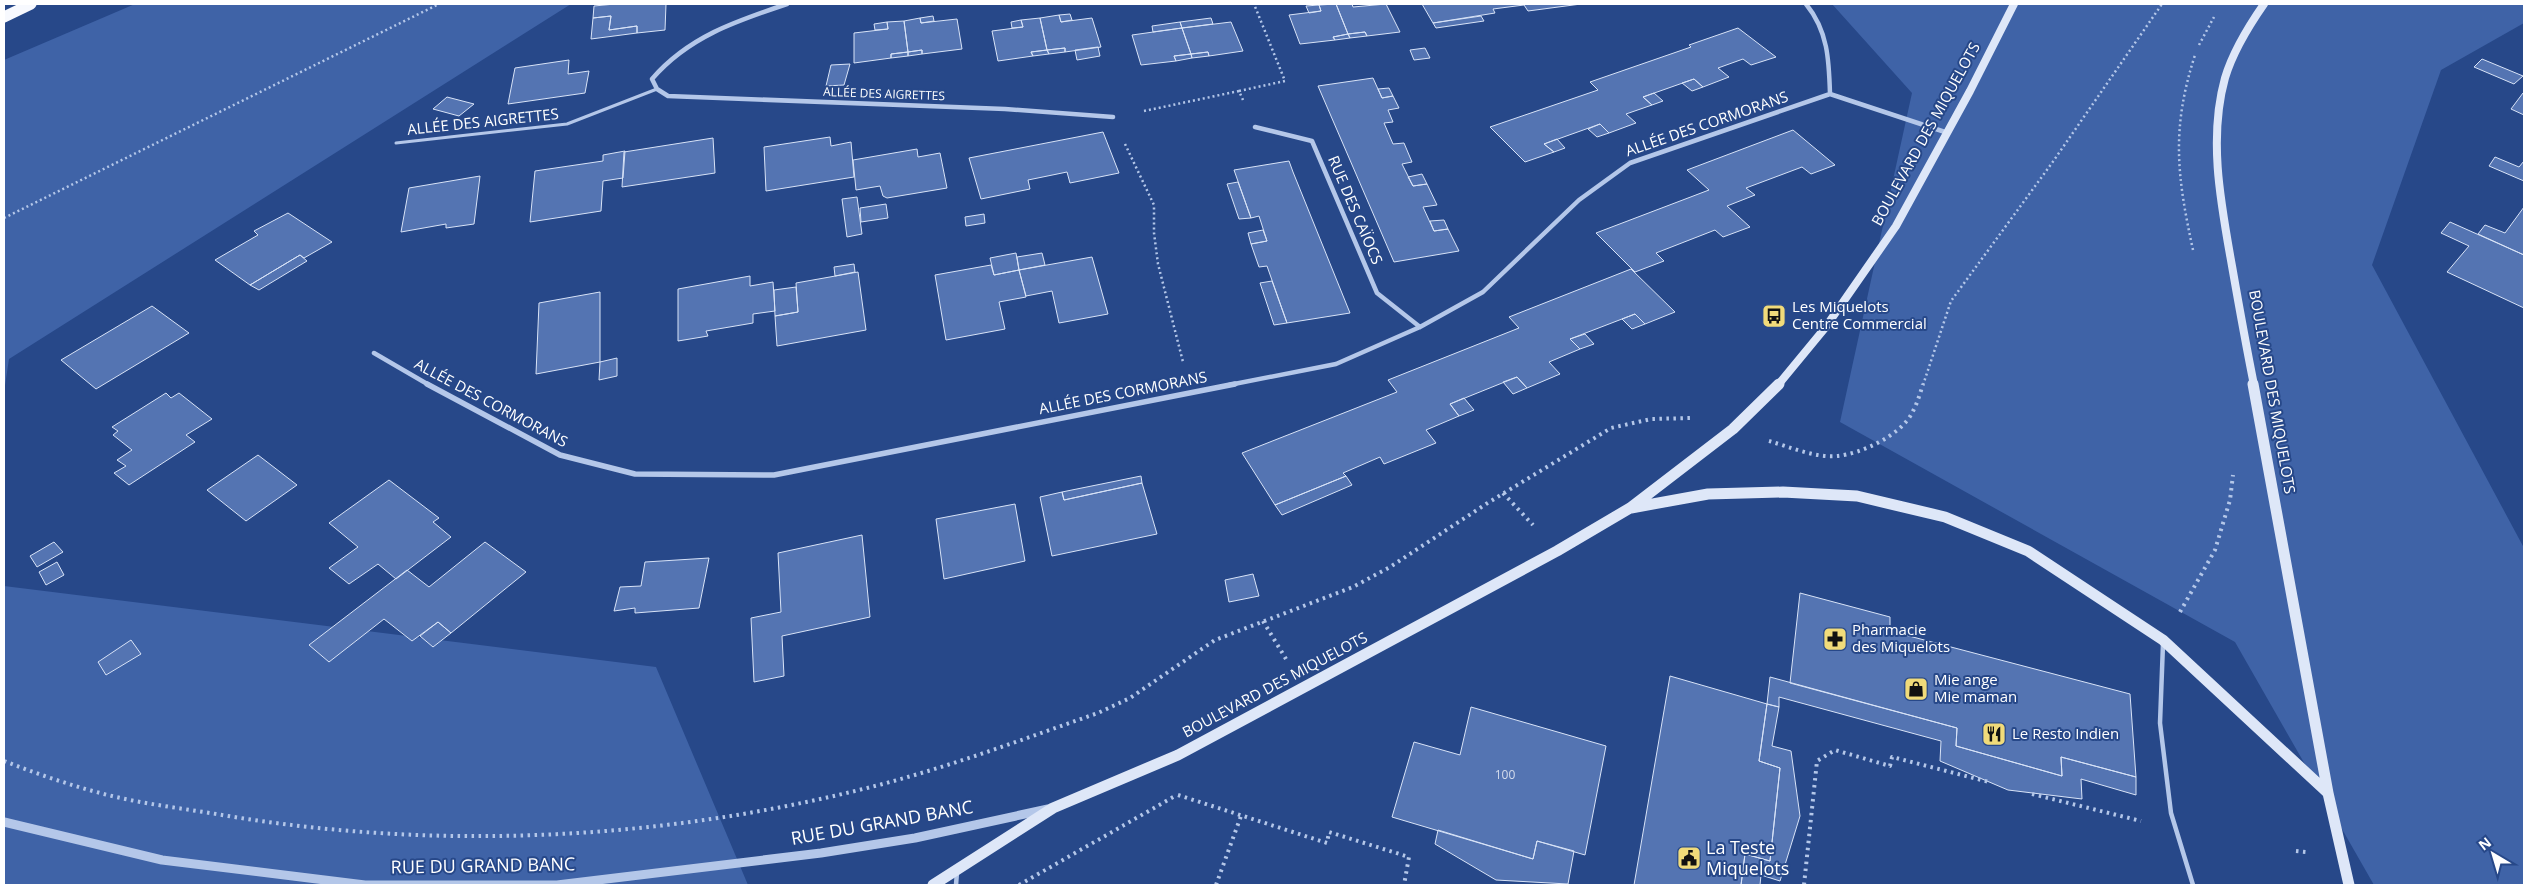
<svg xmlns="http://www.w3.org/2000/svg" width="2528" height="889" viewBox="0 0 2528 889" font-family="'Open Sans',sans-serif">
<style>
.green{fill:#3f63a7}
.building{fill:#5474b2;stroke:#d8e3f7}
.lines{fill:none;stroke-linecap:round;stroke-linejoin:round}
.path-far1{stroke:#b4c7e9;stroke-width:2.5;stroke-dasharray:2 3;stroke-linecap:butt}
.path{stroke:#b4c7e9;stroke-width:4;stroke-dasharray:2.5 4.5;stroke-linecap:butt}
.service-far1{stroke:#b4c7e9;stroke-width:3}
.service{stroke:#b4c7e9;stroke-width:4.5}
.minor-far1{stroke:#b4c7e9;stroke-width:4.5}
.minor{stroke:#b4c7e9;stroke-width:5.5}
.tertiary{stroke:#b4c7e9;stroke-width:9}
.secondary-far1{stroke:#dee7f8;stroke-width:8}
.secondary{stroke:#dee7f8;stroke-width:11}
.primary{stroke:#f7f9fe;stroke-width:11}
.labels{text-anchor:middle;stroke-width:4;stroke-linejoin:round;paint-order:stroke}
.far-street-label{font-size:12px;fill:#fff;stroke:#274889}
.number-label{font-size:12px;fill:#d4dcec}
.street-label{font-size:15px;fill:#fff;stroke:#274889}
.poi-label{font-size:15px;fill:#fff;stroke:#274889;text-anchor:start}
.near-street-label{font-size:18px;fill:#fff;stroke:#274889}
.near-poi-label{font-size:18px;fill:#fff;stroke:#274889;text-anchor:start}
</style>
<rect width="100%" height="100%" fill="#274889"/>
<!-- green -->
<path class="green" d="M135,4H571L9,359L4,392V60Z
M1832,4H2524V23L2441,70L2372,265L2524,548V885H2374L2235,642L1840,422L1912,93Z
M4,586L656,667L748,885H4Z"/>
<!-- building -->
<path class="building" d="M615,4H666L665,30L637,33V26L609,30L611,16L593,18L594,6Z
M1336,4H1352L1353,7L1386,4L1400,32L1367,36L1365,32L1348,34Z
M1336,4L1348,34L1333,37L1335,40L1300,44L1289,15L1321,11L1319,5Z
M1422,4H1581L1528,11L1524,5L1493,9L1495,13L1433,23Z
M1319,5L1321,11L1309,13L1306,6Z
M1070,14L1072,20L1061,22L1059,15Z
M1059,15L1061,22L1092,18L1101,47L1065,52V48L1047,50L1040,18Z
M611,16L609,30L637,26V33L591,39L593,18Z
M933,16L934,21L921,23L920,18Z
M1481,16L1484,21L1436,28L1433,23Z
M920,18L921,23L957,19L962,49L922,54V50L908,52L904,21Z
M1040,18L1047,50L1031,52L1033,56L998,61L992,31L1023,27L1021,20Z
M1211,18L1213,24L1182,28L1180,22Z
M1021,20L1023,27L1012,28L1011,22Z
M904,21L908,52L891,54V58L854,63V33L888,29L887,22Z
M887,22L888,29L875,30L874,24Z
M1180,22L1182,28L1153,32L1152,26Z
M1231,22L1243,51L1209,56L1208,52L1191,54L1182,28Z
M1182,28L1191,54L1174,56L1176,61L1141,65L1132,35Z
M1738,28L1776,57L1751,65L1743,59L1718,68L1729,77L1703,87L1694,79L1643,97L1652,105L1626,114L1636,123L1609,133L1600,124L1544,144L1554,152L1525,162L1490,127L1598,90L1590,82L1691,47L1689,45Z
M1365,32L1367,36L1350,38L1348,34Z
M1348,34L1350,38L1335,40L1333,37Z
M1098,47L1100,56L1077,60L1075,50Z
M1065,48V52L1049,54L1047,50Z
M1425,48L1430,58L1414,60L1410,50Z
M922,50V54L908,56V52Z
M1047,50L1049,54L1033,56L1031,52Z
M908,52V56L891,58V54Z
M1208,52L1209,56L1192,58L1191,54Z
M1191,54L1192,58L1176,61L1174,56Z
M2482,59L2523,76L2514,84L2474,67Z
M569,60L568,74L589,71L585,93L508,104L515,68Z
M850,64L844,85L826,86L831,65Z
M1373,78L1382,98L1393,96L1399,108L1388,110L1393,122L1384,123L1393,144L1404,143L1412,162L1402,164L1413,186L1427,184L1437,205L1423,207L1434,231L1448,229L1459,251L1394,262L1318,86Z
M1694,79L1703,87L1692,91L1682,83Z
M1389,88L1393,96L1382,98L1378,89Z
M1654,93L1663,101L1652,105L1643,97Z
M2523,93L2524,94V115L2511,109Z
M447,97L474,104L459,116L433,109Z
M1600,124L1609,133L1597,137L1588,129Z
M1793,130L1835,165L1811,174L1802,167L1746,188L1755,195L1727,206L1750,227L1723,237L1715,230L1656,253L1664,261L1635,272L1596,233L1709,190L1687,170Z
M1103,132L1119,173L1070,183L1067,172L1028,180L1030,189L981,199L969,158Z
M830,137L831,146L851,142L854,177L766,191L764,147Z
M713,138L715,173L622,187L624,152Z
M1557,139L1565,148L1554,152L1544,144Z
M917,149L918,157L940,153L947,188L887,198L883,196L880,186L856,190L853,160Z
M625,151L623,178L603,181L601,211L530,222L535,171L603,161V155Z
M2495,157L2519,167L2524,161V181L2489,166Z
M1289,161L1293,172L1350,313L1287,323L1267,266L1259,267L1251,244L1267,241L1259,216L1251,218L1234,170Z
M1422,174L1427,184L1413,186L1408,177Z
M480,176L474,224L446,228V224L401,232L409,188Z
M1238,182L1251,218L1239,219L1227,184Z
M857,197L862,234L847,237L842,199Z
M886,204L888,218L861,222L860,208Z
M2524,207V255L2478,234L2485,225L2505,233Z
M288,213L332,242L304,258L300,255L250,285L215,260L258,235L254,231Z
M984,214L985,223L966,226L965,217Z
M1444,220L1448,229L1434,231L1430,221Z
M2450,222L2524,255V308L2447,272L2469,246L2441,233Z
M1263,230L1267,241L1251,244L1248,233Z
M1016,253L1019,270L994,275L990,258Z
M1042,253L1045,265L1019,270L1017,257Z
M300,255L307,261L259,290L250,285Z
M1092,257L1108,314L1059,323L1052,291L1026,296L1019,270Z
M854,264L855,272L835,276L834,267Z
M991,265L994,275L1019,270L1026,297L999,302L1005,329L946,340L935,275Z
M1631,269L1675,312L1645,324L1635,314L1570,339L1580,349L1549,362L1560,374L1527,388L1517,377L1450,404L1459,416L1426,430L1436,443L1384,464L1380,457L1343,473L1346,476L1275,505L1242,453L1397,392L1388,380L1519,328L1509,317Z
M858,272L866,330L777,346L775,316L798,312L796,283Z
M750,276V286L773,282L775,311L753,314V323L706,331L708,336L678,341V289Z
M1272,281L1287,323L1274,325L1260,283Z
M796,287L798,312L775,316L774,290Z
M600,292V362L536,374L539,303Z
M152,306L189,333L96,389L61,360Z
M1635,314L1645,324L1632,329L1622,319Z
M1585,334L1594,344L1580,349L1570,339Z
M617,358V376L599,380L600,362Z
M1517,377L1527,388L1513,394L1503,382Z
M166,393L171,398L179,393L212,419L186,435L195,442L129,485L114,473L126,466L117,460L132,450L113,435L118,431L112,427Z
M1464,398L1474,410L1459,416L1450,404Z
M258,455L297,485L246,521L207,490Z
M1141,476L1142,483L1064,500L1062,492Z
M1346,476L1352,485L1282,515L1275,505Z
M389,480L439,518L433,522L451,537L396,579L378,564L349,584L329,568L358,547L329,523Z
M1142,483L1157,534L1052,556L1040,497L1062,492L1064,500Z
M1015,504L1025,561L944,579L936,519Z
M862,535L870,617L782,636L784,676L754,682L751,618L781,612L778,553Z
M54,542L63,552L37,567L30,556Z
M485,542L526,572L451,633L438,622L412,641L384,619L329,662L309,645L407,570L429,587Z
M709,558L699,608L635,613V608L614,611L620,587L641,586L645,562Z
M57,562L64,575L46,585L39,572Z
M1253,574L1259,596L1229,602L1225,580Z
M1800,593L1890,617V631L2130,694L2136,777L2061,757L2062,776L1956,746L1957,728L1790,683Z
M438,622L451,633L433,647L420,636Z
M131,640L141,654L106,675L98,662Z
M1670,676L1767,704L1759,761L1780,768L1770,861L1745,854L1741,885H1634Z
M1770,677L1957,728L1956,746L2062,776L2061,757L2136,777V795L2081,779L2082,799L2008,790L1940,761L1941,741L1779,697V707L1767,704Z
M1767,704L1779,707L1772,746L1791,751L1800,816L1780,881L1761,875L1760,885H1741L1745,854L1770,861L1780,768L1759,761Z
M1471,707L1606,746L1585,855L1537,841L1533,859L1392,817L1414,742L1460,755Z
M1438,830L1533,859L1537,841L1574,851L1568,884L1496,880L1435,844Z"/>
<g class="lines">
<!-- path-far1 -->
<path class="path-far1" d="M2199,45L2214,17
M1239,91L1285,81L1254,4
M1144,111L1239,91L1243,100
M1125,144L1154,205V233L1158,264L1183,362
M4,218L439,4
M2193,250C2177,176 2171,129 2195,55
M1923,385L1951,301L2052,163L2162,4"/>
<!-- path -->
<path class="path" d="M1769,441C1790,447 1815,458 1837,456C1861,454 1901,435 1912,413C1917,404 1920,394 1923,384
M1503,493L1533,525
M2180,612L2215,550L2230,500L2233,475
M1263,621L1286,659
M4,761C40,775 78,788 116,797C151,805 187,809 222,815C442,852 674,840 890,782C960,763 1029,737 1098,713L1130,698L1215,640L1353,587L1390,567L1486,504L1611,428L1651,419L1691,418
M2032,794L2141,821
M1178,795L1327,843L1329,832L1409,857L1404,885
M2296,851L2306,852
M1019,885L1175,796
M1216,885L1241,816
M1804,885L1817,761L1835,750L1890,766L1892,757L1989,782"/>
<!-- service-far1 -->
<path class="service-far1" d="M396,143L567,124L657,89"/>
<!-- service -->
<path class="service" d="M2163,644L2160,723L2171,813L2193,885
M956,885L957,872"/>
<!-- minor-far1 -->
<path class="minor-far1" d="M787,4C736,21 688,37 652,79L657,89L668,96L1005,109L1113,117
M1806,4C1828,31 1829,60 1830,94L1948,133
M1255,127L1312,141L1377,293L1420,327
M374,353L429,385
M1229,385L1336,364L1420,327L1483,292L1579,200L1630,163L1830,94"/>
<!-- minor -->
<path class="minor" d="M427,384L560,455L635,474L774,475L1235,384"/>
<!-- tertiary -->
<path class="tertiary" d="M4,822L162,860L365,885H557L821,853L915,838L1048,809"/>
<!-- secondary-far1 -->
<path class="secondary-far1" d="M1778,385L1825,328L1896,226L1970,91L2014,4
M2254,385C2246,345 2239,306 2232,266C2221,204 2208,139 2225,78C2233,51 2248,27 2264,4"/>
<!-- secondary -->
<path class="secondary" d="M2253,384L2328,793L2349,885
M1631,508L1708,494L1783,492L1857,496L1945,517L2028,551L2163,640L2328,793
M933,885L1053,808L1178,755L1557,551L1630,508L1733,429L1779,384"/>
<!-- primary -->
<path class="primary" d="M4,17L31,4"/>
</g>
<!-- icons -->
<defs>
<g id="bus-square" transform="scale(1.25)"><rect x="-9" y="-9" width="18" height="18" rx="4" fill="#f1db7a" stroke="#274889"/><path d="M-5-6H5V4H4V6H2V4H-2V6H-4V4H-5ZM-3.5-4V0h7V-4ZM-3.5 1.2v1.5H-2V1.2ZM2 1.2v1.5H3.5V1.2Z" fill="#111"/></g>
<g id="pharmacy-square" transform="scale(1.25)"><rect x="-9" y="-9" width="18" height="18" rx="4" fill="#f1db7a" stroke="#274889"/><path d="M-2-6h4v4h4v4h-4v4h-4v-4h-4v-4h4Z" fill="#111"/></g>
<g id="shop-square" transform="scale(1.25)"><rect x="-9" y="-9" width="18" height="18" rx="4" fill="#f1db7a" stroke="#274889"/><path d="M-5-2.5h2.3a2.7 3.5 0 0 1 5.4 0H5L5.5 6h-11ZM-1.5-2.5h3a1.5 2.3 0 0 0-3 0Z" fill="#111"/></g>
<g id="restaurant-square" transform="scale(1.25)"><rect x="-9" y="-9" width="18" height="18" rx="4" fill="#f1db7a" stroke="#274889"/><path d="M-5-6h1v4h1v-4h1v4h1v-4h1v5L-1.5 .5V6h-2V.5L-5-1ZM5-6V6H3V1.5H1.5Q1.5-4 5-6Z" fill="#111"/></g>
<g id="civic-square" transform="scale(1.25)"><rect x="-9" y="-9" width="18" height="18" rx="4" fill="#f1db7a" stroke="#274889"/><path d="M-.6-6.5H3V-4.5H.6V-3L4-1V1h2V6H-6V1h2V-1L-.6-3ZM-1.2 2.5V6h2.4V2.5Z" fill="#111"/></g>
</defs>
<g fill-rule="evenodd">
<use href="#bus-square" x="1774" y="316"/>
<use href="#pharmacy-square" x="1835" y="639"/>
<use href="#shop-square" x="1916" y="689"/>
<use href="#restaurant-square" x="1994" y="734"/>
<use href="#civic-square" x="1689" y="858"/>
</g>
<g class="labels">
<!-- far-street labels -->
<g class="far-street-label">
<text transform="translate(884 94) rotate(2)" y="4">ALLÉE DES AIGRETTES</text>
</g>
<!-- number labels -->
<g class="number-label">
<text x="1505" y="779">100</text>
</g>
<!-- street labels -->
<g class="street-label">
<text transform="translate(483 122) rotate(-6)" y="5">ALLÉE DES AIGRETTES</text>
<text transform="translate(1707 124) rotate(-19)" y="5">ALLÉE DES CORMORANS</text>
<text transform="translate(1926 134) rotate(-61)" y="5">BOULEVARD DES MIQUELOTS</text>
<text transform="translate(1355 210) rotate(67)" y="5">RUE DES CAÏOCS</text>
<text transform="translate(2272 392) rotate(80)" y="5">BOULEVARD DES MIQUELOTS</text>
<text transform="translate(1123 393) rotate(-11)" y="5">ALLÉE DES CORMORANS</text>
<text transform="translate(491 403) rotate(28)" y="5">ALLÉE DES CORMORANS</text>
<text transform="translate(1275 685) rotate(-28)" y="5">BOULEVARD DES MIQUELOTS</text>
</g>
<!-- poi labels -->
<g class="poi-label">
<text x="1792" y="312">Les Miquelots<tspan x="1792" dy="17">Centre Commercial</tspan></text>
<text x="1852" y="635">Pharmacie<tspan x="1852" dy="17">des Miquelots</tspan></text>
<text x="1934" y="685">Mie ange<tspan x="1934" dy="17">Mie maman</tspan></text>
<text x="2012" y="739">Le Resto Indien</text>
</g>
<!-- near-street labels -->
<g class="near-street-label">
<text transform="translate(882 823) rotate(-10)" y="6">RUE DU GRAND BANC</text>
<text transform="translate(483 866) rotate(-1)" y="6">RUE DU GRAND BANC</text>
</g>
<!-- near-poi labels -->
<g class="near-poi-label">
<text x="1706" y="854">La Teste<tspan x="1706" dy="21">Miquelots</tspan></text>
</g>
</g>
<!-- border -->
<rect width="2528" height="889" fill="none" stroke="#ffffff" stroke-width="10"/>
<!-- north arrow -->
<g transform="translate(2493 854) rotate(322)" stroke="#274889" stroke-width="4" paint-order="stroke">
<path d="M0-4L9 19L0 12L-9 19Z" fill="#ffffff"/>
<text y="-8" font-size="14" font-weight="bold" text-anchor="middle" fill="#ffffff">N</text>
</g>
</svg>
